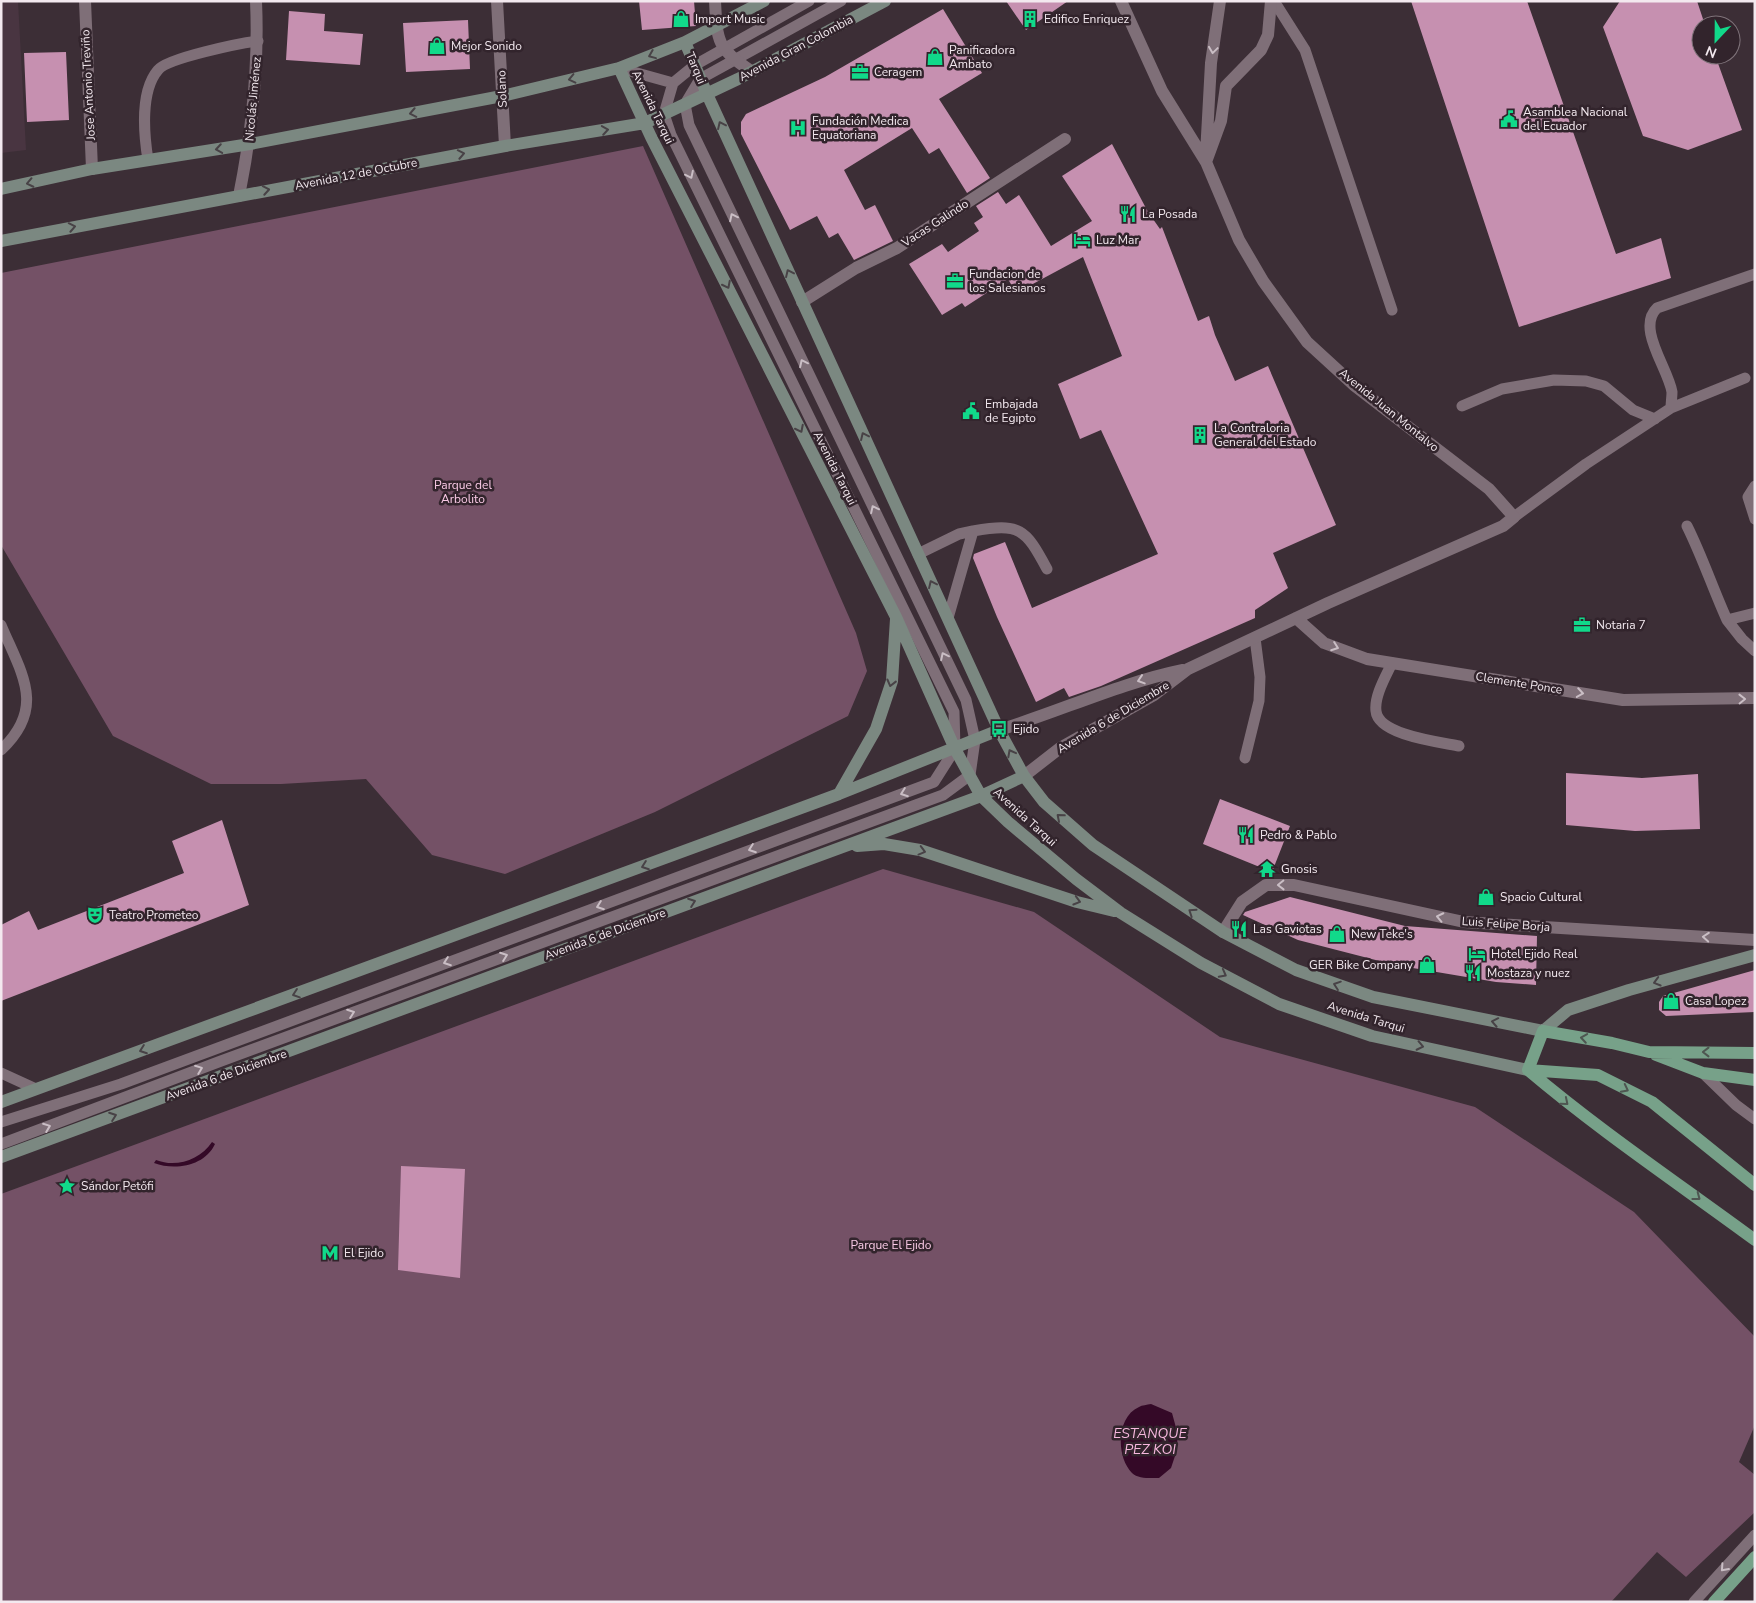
<svg xmlns="http://www.w3.org/2000/svg" width="1756" height="1603" viewBox="0 0 1756 1603" font-family="'Nunito Sans',sans-serif">
<style>
.built{fill:#493541}
.green{fill:#745166}
.water{fill:#340927}
.building{fill:#c690b0}
.lines{fill:none;stroke-linecap:round;stroke-linejoin:round}
.service{stroke:#7f6f78;stroke-width:11}
.minor{stroke:#7f6f78;stroke-width:12}
.secondary{stroke:#7b8881;stroke-width:12}
.primary{stroke:#77a189;stroke-width:12}
.oneway{stroke:#cabec5}
.oneway2{stroke:#484246}
.oneway3{stroke:#4e5651}
.labels{text-anchor:middle;stroke-width:5;stroke-linejoin:round;paint-order:stroke}
.poi-label{font-size:12px;fill:#f3e9ef;stroke:#32242c;text-anchor:start}
.street-label{font-size:12px;fill:#f3e9ef;stroke:#32242c}
.park-label{font-size:12px;fill:#f9c9e5;stroke:#32242c}
.water-label{font-size:14px;font-style:italic;fill:#f6b7dd;stroke:#32242c}
</style>
<rect width="100%" height="100%" fill="#3c2e36"/>
<!-- built -->
<path class="built" d="M1,1H18L26,150L1,153Z"/>
<!-- green -->
<path class="green" d="M643,146L856,633L867,671L848,716L655,812L505,874L432,855L366,779L281,784H211L113,736L1,545V273Z
M883,869L1034,912L1220,1037L1475,1107L1634,1212L1755,1337V1425L1739,1462L1755,1475V1512L1686,1577L1657,1552L1611,1602H1V1194Z"/>
<!-- water -->
<path class="water" d="M212,1142L215,1144C205,1166 175,1171 154,1163L156,1160C176,1168 200,1160 212,1142Z
M1151,1404L1172,1413L1178,1435L1176,1453L1171,1468L1159,1478C1150,1478 1138,1479 1132,1473C1116,1457 1116,1417 1139,1407C1142,1405 1147,1405 1151,1404Z"/>
<!-- building -->
<path class="building" d="M639,1H694L696,26L642,30Z
M1006,1H1068L1026,30Z
M1411,1H1527L1616,254L1661,238L1671,278L1519,327Z
M1620,1H1697L1705,25H1701V55H1715L1742,130L1688,150L1643,136L1603,27Z
M943,9L982,73L939,99L990,178L967,193L939,148L929,154L912,128L844,170L865,210L875,205L893,241L854,260L838,233L829,238L817,216L790,230L741,134V122L746,114L825,77Z
M289,11L325,14L324,31L363,34L360,65L286,60Z
M468,20L470,69L406,72L403,23Z
M66,52L69,120L27,122L24,53Z
M1112,144L1148,212L1160,229L1162,227L1198,321L1209,316L1215,335L1235,381L1268,366L1336,525L1273,553L1288,588L1255,610V618L1101,686L1069,697L1064,688L1036,702L997,617L973,558L974,554L1005,542L1032,608L1158,554L1101,430L1080,439L1058,384L1122,356L1083,257L1016,293L1008,279L965,307L962,303L942,315L909,264L942,244L948,252L979,231L974,223L983,217L976,206L998,192L1006,204L1019,195L1051,246L1092,221L1062,176Z
M1566,773L1642,778L1698,774L1700,829L1635,831L1566,825Z
M1220,799L1290,826L1272,872L1203,844Z
M222,820L249,905L1,1001V925L29,911L38,930L184,873L172,841Z
M1290,897L1405,926L1537,936L1536,985L1496,982L1395,965L1298,940L1243,915L1245,912Z
M1755,970V1012L1666,1016L1659,1010V1002L1663,996Z
M401,1166L465,1169L460,1278L398,1270Z"/>
<g class="lines">
<!-- service -->
<path class="service" d="M1274,1L1305,50L1392,310
M619,68L673,83
M148,160C144,135 140,91 158,70C167,58 241,43 258,41
M1462,406L1502,389L1554,380L1586,381L1604,386L1633,410L1655,419
M1671,408L1745,378
M1755,486L1748,497L1755,519
M1514,517L1586,464L1671,408C1671,403 1672,397 1672,392C1668,368 1636,328 1657,308L1755,274
M1687,526C1702,556 1713,589 1727,620
M973,531C1020,523 1025,528 1047,569
M918,554L959,534L973,531L948,618
M1755,613L1727,620L1742,639L1755,651
M1,625C21,673 47,707 1,750
M1392,663C1386,676 1374,696 1376,711C1378,735 1439,742 1459,746
M1245,758L1259,701L1260,677L1255,638
M1,1073L36,1089
M1703,1073L1736,1105L1755,1119
M1,1122L121,1084L934,782L955,749L954,712L671,135L664,114L673,83L695,65L809,1
M1,1144L221,1061L943,795L970,775L975,740L966,700L689,125L685,104L700,79L841,1
M1694,1602L1755,1535"/>
<!-- minor -->
<path class="minor" d="M85,1L92,169
M497,1L505,146
M715,1C717,42 717,48 751,71
M1206,154L1211,63L1220,1
M1206,162L1221,121L1226,86L1261,50L1268,35L1271,1
M239,196C252,131 259,67 256,1
M802,302L856,268L897,248L1065,139
M1296,618L1324,643L1367,659L1623,700L1755,698
M999,730C1061,711 1120,683 1183,670
M1024,776L1060,748L1154,695L1188,669L1328,603L1503,526L1514,517L1489,489L1355,386L1307,342L1263,281L1239,240L1206,162L1162,91L1121,1
M1223,932L1242,902L1266,885H1294L1464,922L1755,940"/>
<!-- secondary -->
<path class="secondary" d="M685,42L707,94L999,730L1024,776L1044,802L1093,845L1223,932L1296,970L1373,997L1543,1031L1568,1010L1629,990L1755,955
M619,68L651,137L896,617L955,749L981,796L1008,822L1076,879L1121,913L1201,963L1279,1004L1372,1036L1528,1070
M1,189L92,169L250,144L502,96L619,68L685,42L764,1
M1,241L505,146L645,123L738,79L885,1
M839,794L876,729L892,681L896,619
M857,846L884,844L920,850L1077,902L1114,911
M1,1102L839,794L999,730
M1,1157L981,796L1024,776"/>
<!-- primary -->
<path class="primary" d="M1656,1055L1703,1073L1755,1080
M1528,1070C1600,1131 1679,1184 1755,1240
M1528,1070L1598,1075L1652,1102L1755,1185
M1528,1070L1543,1031L1612,1043L1649,1052L1755,1053
M1714,1602L1755,1557"/>
</g>
<!-- one-way arrows -->
<defs><path id="oneway-chevron" d="M-2-3.5L2.5 0L-2 3.5" fill="none" stroke-width="1.6" stroke-linecap="round" stroke-linejoin="round" transform="scale(1.25)"/></defs>
<g class="oneway">
<use href="#oneway-chevron" transform="translate(1213 50) rotate(98)"/>
<use href="#oneway-chevron" transform="translate(690 175) rotate(64)"/>
<use href="#oneway-chevron" transform="translate(733 217) rotate(-116)"/>
<use href="#oneway-chevron" transform="translate(803 363) rotate(-116)"/>
<use href="#oneway-chevron" transform="translate(874 509) rotate(-116)"/>
<use href="#oneway-chevron" transform="translate(1335 647) rotate(20)"/>
<use href="#oneway-chevron" transform="translate(944 656) rotate(-116)"/>
<use href="#oneway-chevron" transform="translate(1141 680) rotate(162)"/>
<use href="#oneway-chevron" transform="translate(1580 693) rotate(9)"/>
<use href="#oneway-chevron" transform="translate(1742 699) rotate(-1)"/>
<use href="#oneway-chevron" transform="translate(904 793) rotate(160)"/>
<use href="#oneway-chevron" transform="translate(752 849) rotate(160)"/>
<use href="#oneway-chevron" transform="translate(1281 885) rotate(179)"/>
<use href="#oneway-chevron" transform="translate(600 906) rotate(160)"/>
<use href="#oneway-chevron" transform="translate(1440 917) rotate(-168)"/>
<use href="#oneway-chevron" transform="translate(1706 937) rotate(-176)"/>
<use href="#oneway-chevron" transform="translate(504 956) rotate(-20)"/>
<use href="#oneway-chevron" transform="translate(447 962) rotate(160)"/>
<use href="#oneway-chevron" transform="translate(351 1013) rotate(-20)"/>
<use href="#oneway-chevron" transform="translate(199 1069) rotate(-21)"/>
<use href="#oneway-chevron" transform="translate(47 1127) rotate(-21)"/>
<use href="#oneway-chevron" transform="translate(1724 1568) rotate(132)"/>
</g>
<g class="oneway2">
<use href="#oneway-chevron" transform="translate(652 55) rotate(158)"/>
<use href="#oneway-chevron" transform="translate(572 79) rotate(167)"/>
<use href="#oneway-chevron" transform="translate(413 113) rotate(169)"/>
<use href="#oneway-chevron" transform="translate(721 125) rotate(-115)"/>
<use href="#oneway-chevron" transform="translate(605 130) rotate(-9)"/>
<use href="#oneway-chevron" transform="translate(219 149) rotate(171)"/>
<use href="#oneway-chevron" transform="translate(461 154) rotate(-11)"/>
<use href="#oneway-chevron" transform="translate(30 183) rotate(168)"/>
<use href="#oneway-chevron" transform="translate(266 190) rotate(-10)"/>
<use href="#oneway-chevron" transform="translate(72 227) rotate(-11)"/>
<use href="#oneway-chevron" transform="translate(789 273) rotate(-115)"/>
<use href="#oneway-chevron" transform="translate(727 285) rotate(63)"/>
<use href="#oneway-chevron" transform="translate(800 429) rotate(63)"/>
<use href="#oneway-chevron" transform="translate(864 436) rotate(-115)"/>
<use href="#oneway-chevron" transform="translate(932 584) rotate(-115)"/>
<use href="#oneway-chevron" transform="translate(891 683) rotate(104)"/>
<use href="#oneway-chevron" transform="translate(1011 753) rotate(-118)"/>
<use href="#oneway-chevron" transform="translate(1060 817) rotate(-139)"/>
<use href="#oneway-chevron" transform="translate(922 851) rotate(15)"/>
<use href="#oneway-chevron" transform="translate(645 866) rotate(160)"/>
<use href="#oneway-chevron" transform="translate(1077 901) rotate(16)"/>
<use href="#oneway-chevron" transform="translate(692 902) rotate(-20)"/>
<use href="#oneway-chevron" transform="translate(1192 912) rotate(-146)"/>
<use href="#oneway-chevron" transform="translate(1223 974) rotate(28)"/>
<use href="#oneway-chevron" transform="translate(1657 982) rotate(164)"/>
<use href="#oneway-chevron" transform="translate(1337 985) rotate(-161)"/>
<use href="#oneway-chevron" transform="translate(296 994) rotate(161)"/>
<use href="#oneway-chevron" transform="translate(1495 1022) rotate(-169)"/>
<use href="#oneway-chevron" transform="translate(1420 1046) rotate(12)"/>
<use href="#oneway-chevron" transform="translate(143 1050) rotate(160)"/>
<use href="#oneway-chevron" transform="translate(113 1116) rotate(-20)"/>
</g>
<g class="oneway3">
<use href="#oneway-chevron" transform="translate(1584 1038) rotate(-171)"/>
<use href="#oneway-chevron" transform="translate(1706 1052) rotate(-180)"/>
<use href="#oneway-chevron" transform="translate(1625 1089) rotate(27)"/>
<use href="#oneway-chevron" transform="translate(1565 1102) rotate(40)"/>
<use href="#oneway-chevron" transform="translate(1697 1197) rotate(37)"/>
</g>
<!-- icons -->
<defs>
<g id="shop-bare" transform="scale(1.35)"><path d="M-5-2.5h2.3a2.7 3.5 0 0 1 5.4 0H5L5.5 6h-11ZM-1.5-2.5h3a1.5 2.3 0 0 0-3 0Z" fill="#11d98a" stroke="#32242c" stroke-width="2.5" paint-order="stroke"/></g>
<g id="building-bare" transform="scale(1.35)"><path d="M-4-6H4V6H1V3H-1V6H-4ZM-2.5-4.3h1.7v1.8h-1.7ZM.8-4.3h1.7v1.8H.8ZM-2.5-1h1.7V.8h-1.7ZM.8-1h1.7V.8H.8Z" fill="#11d98a" stroke="#32242c" stroke-width="2.5" paint-order="stroke"/></g>
<g id="office-bare" transform="scale(1.35)"><path d="M-6-3h4V-5.5h4V-3h4V5H-6ZM-1-4.5V-3h2v-1.5ZM-6 0V1H6V0Z" fill="#11d98a" stroke="#32242c" stroke-width="2.5" paint-order="stroke"/></g>
<g id="civic-bare" transform="scale(1.35)"><path d="M-.6-6.5H3V-4.5H.6V-3L4-1V1h2V6H-6V1h2V-1L-.6-3ZM-1.2 2.5V6h2.4V2.5Z" fill="#11d98a" stroke="#32242c" stroke-width="2.5" paint-order="stroke"/></g>
<g id="hospital-bare" transform="scale(1.35)"><path d="M-5-5h3v3.5h4V-5h3V5h-3V1.5h-4V5h-3Z" fill="#11d98a" stroke="#32242c" stroke-width="2.5" paint-order="stroke"/></g>
<g id="restaurant-bare" transform="scale(1.35)"><path d="M-5-6h1v4h1v-4h1v4h1v-4h1v5L-1.5 .5V6h-2V.5L-5-1ZM5-6V6H3V1.5H1.5Q1.5-4 5-6Z" fill="#11d98a" stroke="#32242c" stroke-width="2.5" paint-order="stroke"/></g>
<g id="hotel-bare" transform="scale(1.35)"><path d="M-6-4.5h1.5V1H6V5H4.5V3h-9V5H-6ZM-4 0a1.8 1.8 0 1 1 3.6 0ZM.5 0V-2.5h3Q6-2.5 6 0Z" fill="#11d98a" stroke="#32242c" stroke-width="2.5" paint-order="stroke"/></g>
<g id="bus-bare" transform="scale(1.35)"><path d="M-5-6H5V4H4V6H2V4H-2V6H-4V4H-5ZM-3.5-4V0h7V-4ZM-3.5 1.2v1.5H-2V1.2ZM2 1.2v1.5H3.5V1.2Z" fill="#11d98a" stroke="#32242c" stroke-width="2.5" paint-order="stroke"/></g>
<g id="temple-bare" transform="scale(1.35)"><path d="M0-6L5-2H3V0L6.5 2.5H4V6H1.5V3h-3V6H-4V2.5H-6.5L-3 0V-2H-5Z" fill="#11d98a" stroke="#32242c" stroke-width="2.5" paint-order="stroke"/></g>
<g id="theatre-bare" transform="scale(1.35)"><path d="M-5-5.5Q0-4 5-5.5V0Q5 5 0 6Q-5 5-5 0ZM-3.3-2.5H-1v1.5H-3.3ZM1-2.5H3.3v1.5H1ZM-2.8 1Q0 5.5 2.8 1Z" fill="#11d98a" stroke="#32242c" stroke-width="2.5" paint-order="stroke"/></g>
<g id="sight-bare" transform="scale(1.35)"><path d="M0-6L1.8-2.2L6-1.7L2.9 1.2L3.7 5.4L0 3.3L-3.7 5.4L-2.9 1.2L-6-1.7L-1.8-2.2Z" fill="#11d98a" stroke="#32242c" stroke-width="2.5" paint-order="stroke"/></g>
<g id="metro-bare" transform="scale(1.35)"><path d="M-5.5 5V-5H-3L0 0L3-5H5.5V5H3V-.5L0 4L-3-.5V5Z" fill="#11d98a" stroke="#32242c" stroke-width="2.5" paint-order="stroke"/></g>
</defs>
<g fill-rule="evenodd">
<use href="#shop-bare" x="681" y="19"/>
<use href="#building-bare" x="1030" y="19"/>
<use href="#shop-bare" x="437" y="46"/>
<use href="#shop-bare" x="935" y="57"/>
<use href="#office-bare" x="860" y="72"/>
<use href="#civic-bare" x="1509" y="119"/>
<use href="#hospital-bare" x="798" y="128"/>
<use href="#restaurant-bare" x="1128" y="214"/>
<use href="#hotel-bare" x="1082" y="240"/>
<use href="#office-bare" x="955" y="281"/>
<use href="#civic-bare" x="971" y="411"/>
<use href="#building-bare" x="1200" y="435"/>
<use href="#office-bare" x="1582" y="625"/>
<use href="#bus-bare" x="999" y="729"/>
<use href="#restaurant-bare" x="1246" y="835"/>
<use href="#temple-bare" x="1267" y="869"/>
<use href="#shop-bare" x="1486" y="897"/>
<use href="#theatre-bare" x="95" y="915"/>
<use href="#restaurant-bare" x="1239" y="929"/>
<use href="#shop-bare" x="1337" y="934"/>
<use href="#hotel-bare" x="1477" y="954"/>
<use href="#shop-bare" x="1427" y="965"/>
<use href="#restaurant-bare" x="1473" y="973"/>
<use href="#shop-bare" x="1671" y="1001"/>
<use href="#sight-bare" x="67" y="1186"/>
<use href="#metro-bare" x="330" y="1253"/>
</g>
<g class="labels">
<!-- poi labels -->
<g class="poi-label">
<text x="695" y="23">Import Music</text>
<text x="1044" y="23">Edifico Enriquez</text>
<text x="451" y="50">Mejor Sonido</text>
<text x="949" y="54">Panificadora<tspan x="949" dy="14">Ambato</tspan></text>
<text x="874" y="76">Ceragem</text>
<text x="1523" y="116">Asamblea Nacional<tspan x="1523" dy="14">del Ecuador</tspan></text>
<text x="812" y="125">Fundación Medica<tspan x="812" dy="14">Equatoriana</tspan></text>
<text x="1142" y="218">La Posada</text>
<text x="1096" y="244">Luz Mar</text>
<text x="969" y="278">Fundacion de<tspan x="969" dy="14">los Salesianos</tspan></text>
<text x="985" y="408">Embajada<tspan x="985" dy="14">de Egipto</tspan></text>
<text x="1214" y="432">La Contraloria<tspan x="1214" dy="14">General del Estado</tspan></text>
<text x="1596" y="629">Notaria 7</text>
<text x="1013" y="733">Ejido</text>
<text x="1260" y="839">Pedro &amp; Pablo</text>
<text x="1281" y="873">Gnosis</text>
<text x="1500" y="901">Spacio Cultural</text>
<text x="109" y="919">Teatro Prometeo</text>
<text x="1253" y="933">Las Gaviotas</text>
<text x="1351" y="938">New Teke's</text>
<text x="1491" y="958">Hotel Ejido Real</text>
<text x="1413" y="969" text-anchor="end">GER Bike Company</text>
<text x="1487" y="977">Mostaza y nuez</text>
<text x="1685" y="1005">Casa Lopez</text>
<text x="81" y="1190">Sándor Petőfi</text>
<text x="344" y="1257">El Ejido</text>
</g>
<!-- street labels -->
<g class="street-label">
<text transform="translate(796 48) rotate(-28)" y="4">Avenida Gran Colombia</text>
<text transform="translate(696 68) rotate(67)" y="4">Tarqui</text>
<text transform="translate(88 85) rotate(-93)" y="4">Jose Antonio Treviño</text>
<text transform="translate(502 89) rotate(-92)" y="4">Solano</text>
<text transform="translate(253 99) rotate(-85)" y="4">Nicolás Jiménez</text>
<text transform="translate(653 107) rotate(64)" y="4">Avenida Tarqui</text>
<text transform="translate(356 174) rotate(-11)" y="4">Avenida 12 de Octubre</text>
<text transform="translate(935 223) rotate(-33)" y="4">Vacas Galindo</text>
<text transform="translate(1389 410) rotate(39)" y="4">Avenida Juan Montalvo</text>
<text transform="translate(835 468) rotate(63)" y="4">Avenida Tarqui</text>
<text transform="translate(1519 683) rotate(9)" y="4">Clemente Ponce</text>
<text transform="translate(1113 717) rotate(-31)" y="4">Avenida 6 de Diciembre</text>
<text transform="translate(1025 817) rotate(42)" y="4">Avenida Tarqui</text>
<text transform="translate(1506 924) rotate(4)" y="4">Luis Felipe Borja</text>
<text transform="translate(605 934) rotate(-20)" y="4">Avenida 6 de Diciembre</text>
<text transform="translate(1366 1017) rotate(17)" y="4">Avenida Tarqui</text>
<text transform="translate(226 1075) rotate(-20)" y="4">Avenida 6 de Diciembre</text>
</g>
<!-- park labels -->
<g class="park-label">
<text x="463" y="489">Parque del<tspan x="463" dy="14">Arbolito</tspan></text>
<text x="891" y="1249">Parque El Ejido</text>
</g>
<!-- water labels -->
<g class="water-label">
<text x="1150" y="1438">ESTANQUE<tspan x="1150" dy="16">PEZ KOI</tspan></text>
</g>
</g>
<!-- border -->
<rect width="1756" height="1603" fill="none" stroke="#f3e9ef" stroke-width="5"/>
<!-- north arrow -->
<g transform="translate(1716 40) rotate(202)"><circle r="24" fill="#32242c" stroke="#7f737a"/>
<path d="M0-4L9 19L0 12L-9 19Z" fill="#11d98a"/>
<text y="-8" font-size="14" font-weight="bold" text-anchor="middle" fill="#f3e9ef">N</text>
</g>
</svg>
